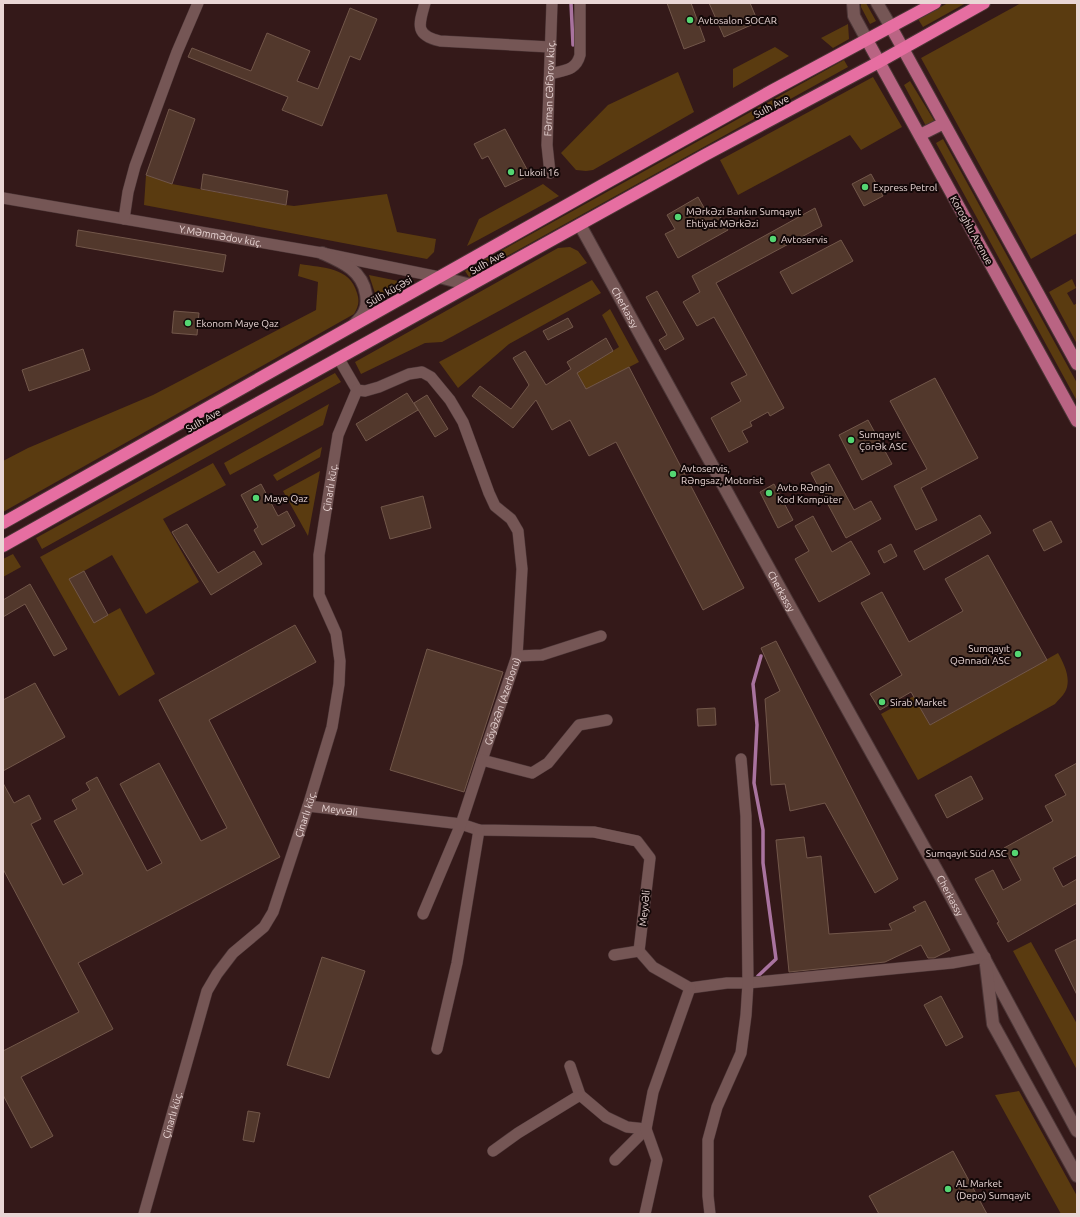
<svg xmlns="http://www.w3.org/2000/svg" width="1080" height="1217" viewBox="0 0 1080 1217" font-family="Ubuntu,sans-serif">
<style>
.green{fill:#5a3b10}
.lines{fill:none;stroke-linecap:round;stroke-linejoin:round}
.stream{stroke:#a9739f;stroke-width:3.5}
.building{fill:#52382c;stroke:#72574a}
.street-casing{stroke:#4c3637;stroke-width:12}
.secondary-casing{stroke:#4c3637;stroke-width:14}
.primary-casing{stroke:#4c3637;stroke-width:14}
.highway-casing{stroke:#4c3637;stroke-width:14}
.street{stroke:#755655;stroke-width:11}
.secondary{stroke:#755655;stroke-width:12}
.primary{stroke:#b96483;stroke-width:12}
.highway{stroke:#e66ea1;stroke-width:12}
.poi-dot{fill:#54d672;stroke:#130808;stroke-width:1.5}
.labels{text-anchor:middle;stroke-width:4;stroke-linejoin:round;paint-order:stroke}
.poi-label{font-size:10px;fill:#e9d6d5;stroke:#130808;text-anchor:start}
.street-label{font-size:10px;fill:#e9d6d5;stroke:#130808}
</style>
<rect width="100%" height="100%" fill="#341919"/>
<!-- green -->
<path class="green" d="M861,3H866L876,21L870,24L861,7Z
M948,3H966L923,27L918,19Z
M1021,3H1077V233L1031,259L921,58Z
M848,24L849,39L833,48L821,38Z
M775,47L789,56L733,88V69Z
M844,60L848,67L469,277L465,271Z
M678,72L694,112L593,170L586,171L576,170L561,153L608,105Z
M873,77L902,127L861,150L850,135L738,195L720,160Z
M910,81L935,122L926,126L904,85Z
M943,139L1077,383V401L936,143Z
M146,175L172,184L286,205L294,206L387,194L397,232L436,239L434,252L427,259L144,205Z
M543,184L559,196L467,246L479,219Z
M570,247L578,251L587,263L442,342L425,343L361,374L355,362L558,248Z
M300,264C323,268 350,267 357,293C360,302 358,307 354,314L3,512V461L28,448L153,395L316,310L318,282L298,276Z
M369,275L408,283L377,299Z
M1072,279L1076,288L1067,293L1074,305L1077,303V344L1049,292Z
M592,280L601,293L509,344L458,388L439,362Z
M610,309L639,362L542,412L541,404L581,380L577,373L619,347L602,315Z
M335,373L341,382L42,549L36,538Z
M329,404L323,425L230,475L224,463Z
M322,447L320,457L277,481L273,475Z
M213,463L226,485L163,519L199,582L146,614L112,555L70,579L94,622L120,608L155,674L119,696L40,557Z
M320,471L308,536L283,491Z
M13,554L21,567L3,577V559Z
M1058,653C1064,664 1072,679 1065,692C1063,696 1058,700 1055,704L918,780L881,714L914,696L930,725Z
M1031,942L1077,1024V1070L1013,951Z
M1019,1091L1077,1196V1214H1061L995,1095Z"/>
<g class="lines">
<!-- stream -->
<path class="stream" d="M571,3L573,45
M758,976L776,959L763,863V830L754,783L757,725L753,684L761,656"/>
</g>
<!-- building -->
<path class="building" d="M667,3H691L705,41L684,49Z
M709,3H750L758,22L724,37Z
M350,8L377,19L360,60L350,56L322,126L282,110L288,97L188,57L192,48L251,71L267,33L310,51L297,81L318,89Z
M169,109L195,119L172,184L146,175Z
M505,129L530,175L505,187L488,156L482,159L474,144Z
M203,174L288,191L286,205L201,189Z
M871,174L883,196L864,206L852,184Z
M698,197L707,213L715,208L728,230L678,258L665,234L675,229L667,215Z
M815,208L822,226L716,283L784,408L770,416L768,412L750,422L752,426L742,431L748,442L729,452L711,418L741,401L731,383L747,375L714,317L697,326L683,302L700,292L692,276Z
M78,230L226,255L223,272L76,246Z
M841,240L853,261L792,294L780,272Z
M657,291L684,339L665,350L659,340L667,335L646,297Z
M174,311L199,313L197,335L172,333Z
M568,318L573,327L548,340L543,331Z
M606,338L613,351L577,373L586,389L629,367L744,588L703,610L616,442L589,456L570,420L552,430L536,400L513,428L472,396L480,386L511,409L529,385L513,358L525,351L546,385L571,369L567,362Z
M83,349L90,370L29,391L22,370Z
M935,378L978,458L921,488L937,520L916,530L894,486L927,469L890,401Z
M407,393L418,410L366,441L356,424Z
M427,395L448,429L435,437L414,403Z
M868,420L892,464L862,480L839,435Z
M829,464L854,510L871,501L881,519L846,538L811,473Z
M261,484L278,516L287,511L295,526L262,545L254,530L258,527L241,495Z
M774,484L793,520L778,528L760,492Z
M423,496L431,528L390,539L381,507Z
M980,515L991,533L924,570L914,551Z
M813,516L832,552L851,541L870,574L819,602L795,559L809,551L795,526Z
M1051,521L1062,542L1044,551L1033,530Z
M187,524L218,573L254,551L262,564L211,595L172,532Z
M891,544L897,556L884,563L878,551Z
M988,555L1047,660L930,725L911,692L880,710L870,694L902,675L861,603L882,592L909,642L963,611L945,579Z
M84,571L108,615L94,623L69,579Z
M30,584L67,649L54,656L25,604L3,617V600Z
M295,625L316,662L209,720L280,857L78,963L113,1029L21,1077L53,1136L31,1148L3,1095V1051L79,1012L3,869V783L14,803L29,795L41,819L31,824L63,885L83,874L54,821L77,809L72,800L90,790L86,783L97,777L147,871L162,863L120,784L159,763L201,841L227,828L159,700Z
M776,641L898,879L875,893L825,803L790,811L785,784L771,785L765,699L780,691L761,648Z
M427,649L503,672L464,792L390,770Z
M35,683L65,737L3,771V700Z
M715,708L716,725L698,726L697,709Z
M1077,763V855L1053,868L1063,887L1077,879V903L1008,942L997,923L999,922L975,879L993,870L1003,890L1021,880L1004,848L1053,821L1045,806L1066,795L1055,775Z
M971,776L983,799L947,818L935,795Z
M804,837L807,858L821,856L829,934L892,930L889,924L916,911L913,907L925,901L950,950L934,958H928L921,945L885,962L789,972L776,840Z
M1077,939V995L1055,950Z
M322,957L365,971L329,1078L287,1065Z
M941,996L963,1037L946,1046L924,1005Z
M248,1111L260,1113L254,1142L243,1140Z
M953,1151L987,1214H879L869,1196Z"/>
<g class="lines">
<!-- street casing -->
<g class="street-casing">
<g id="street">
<path d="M425,3C419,24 414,35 440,41L550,47"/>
<path d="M550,74C564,70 576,71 580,55V3"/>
<path id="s1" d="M550,173L547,145L552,3"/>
<path id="s2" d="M3,198L322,253L439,277"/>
<path d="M124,219L128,192L135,166L177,52L198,3"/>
<path d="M339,359L357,390L365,391L379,387L409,374L422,372L431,377L450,400L463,422L489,493L495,506L511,519L518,531L522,569L517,656"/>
<path id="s3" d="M482,760L517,656L542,655L601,636"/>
<path id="s4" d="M308,806L461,824L479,830L594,832L637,841L650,858L639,951L653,967L690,988L727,983H748L952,963L985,957"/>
<path d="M423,914L461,824L482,760L532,773L548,763L579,725L607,720"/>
<path d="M614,955L639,951"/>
<path d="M437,1049L457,963L479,830"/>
<path d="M570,1066L580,1095"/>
<path d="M493,1151L518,1133L580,1095L606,1117L627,1127L646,1129"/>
<path d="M615,1160L646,1129"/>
<path id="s5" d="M144,1214L207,991L217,974L233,953L264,927L273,912L308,806L332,727L339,684L340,661L336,633L319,595V555L338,435L357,390"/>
<path d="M645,1214L657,1160L646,1129L653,1092L690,988"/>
<path d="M710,1214L708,1196V1140L717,1107L741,1053L746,1015L748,983L746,816L741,759"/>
</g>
</g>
<!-- secondary casing -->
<g class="secondary-casing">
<g id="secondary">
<path d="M853,3L854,16L867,40"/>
<path d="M877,3L891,27"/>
<path id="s6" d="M580,225L771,572L940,876L1077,1131"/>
<path d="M322,253C342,262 362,270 366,294C367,300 367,307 364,312C362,317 357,321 354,325"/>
<path d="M439,277L471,285"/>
<path d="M986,965L993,1024L1077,1176"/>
</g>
</g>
<!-- primary casing -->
<g class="primary-casing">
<path id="primary" d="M891,27L1077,364
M867,40L1077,421
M920,135L944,123"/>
</g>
<!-- highway casing -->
<g class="highway-casing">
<path id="highway" d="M3,523L606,183L773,90L935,3
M3,546L202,434L705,155L879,62L984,3"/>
</g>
<!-- street -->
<use href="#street" class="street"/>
<!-- secondary -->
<use href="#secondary" class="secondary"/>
<!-- primary -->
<use href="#primary" class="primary"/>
<!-- highway -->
<use href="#highway" class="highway"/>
</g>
<!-- markers -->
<g class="poi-dot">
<circle cx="690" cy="20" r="4"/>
<circle cx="511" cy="172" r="4"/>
<circle cx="865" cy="187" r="4"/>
<circle cx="678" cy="217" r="4"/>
<circle cx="773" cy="239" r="4"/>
<circle cx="188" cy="323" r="4"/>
<circle cx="851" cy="440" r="4"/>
<circle cx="673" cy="474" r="4"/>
<circle cx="769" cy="493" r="4"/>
<circle cx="256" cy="498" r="4"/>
<circle cx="1018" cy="654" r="4"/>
<circle cx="882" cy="702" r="4"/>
<circle cx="1015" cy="853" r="4"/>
<circle cx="948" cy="1189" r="4"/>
</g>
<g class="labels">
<!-- poi labels -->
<g class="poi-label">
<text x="698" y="24">Avtosalon SOCAR</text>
<text x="519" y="176">Lukoil 16</text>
<text x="873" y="191">Express Petrol</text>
<text x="686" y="215">Mərkəzi Bankın Sumqayıt<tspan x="686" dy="12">Ehtiyat Mərkəzi</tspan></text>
<text x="781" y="243">Avtoservis</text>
<text x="196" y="327">Ekonom Maye Qaz</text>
<text x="859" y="438">Sumqayıt<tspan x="859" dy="12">Çörək ASC</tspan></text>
<text x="681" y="472">Avtoservis,<tspan x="681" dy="12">Rəngsaz, Motorist</tspan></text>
<text x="777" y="491">Avto Rəngin<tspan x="777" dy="12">Kod Kompüter</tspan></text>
<text x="264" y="502">Maye Qaz</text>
<text x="1010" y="652" text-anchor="end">Sumqayıt<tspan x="1010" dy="12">Qənnadı ASC</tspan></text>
<text x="890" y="706">Sirab Market</text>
<text x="1007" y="857" text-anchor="end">Sumqayıt Süd ASC</text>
<text x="956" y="1187">AL Market<tspan x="956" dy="12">(Depo) Sumqayit</tspan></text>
</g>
<!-- street labels -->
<g class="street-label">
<text dy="4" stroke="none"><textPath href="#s1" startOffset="85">Fərman Cəfərov küç.</textPath></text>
<text transform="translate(771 106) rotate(-28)" y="4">Sulh Ave</text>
<text transform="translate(972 230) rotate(61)" y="4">Koroghlu Avenue</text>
<text dy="4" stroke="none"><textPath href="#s2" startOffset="221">Y.Məmmədov küç.</textPath></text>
<text transform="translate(487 262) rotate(-29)" y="4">Sulh Ave</text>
<text transform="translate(389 291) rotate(-30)" y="4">Sülh küçəsi</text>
<text dy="4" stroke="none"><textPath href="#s6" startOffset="94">Cherkassy</textPath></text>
<text transform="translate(203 420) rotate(-29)" y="4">Sulh Ave</text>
<text dy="4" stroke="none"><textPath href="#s5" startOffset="775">Çinarlı küç.</textPath></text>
<text dy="4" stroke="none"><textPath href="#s6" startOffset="418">Cherkassy</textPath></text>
<text dy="4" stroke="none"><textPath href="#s3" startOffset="62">Göyəzən (Azerboru)</textPath></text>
<text dy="4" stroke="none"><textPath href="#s4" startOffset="32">Meyvəli</textPath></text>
<text dy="4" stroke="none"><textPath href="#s5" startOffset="439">Çinarlı küç.</textPath></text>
<text dy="4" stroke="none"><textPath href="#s6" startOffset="766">Cherkassy</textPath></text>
<text transform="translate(644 908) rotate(-84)" y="4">Meyvəli</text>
<text dy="4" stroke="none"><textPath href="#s5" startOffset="103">Çinarlı küç.</textPath></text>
</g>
</g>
<!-- border -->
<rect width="1080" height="1217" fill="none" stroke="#e9d6d5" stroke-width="8"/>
</svg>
